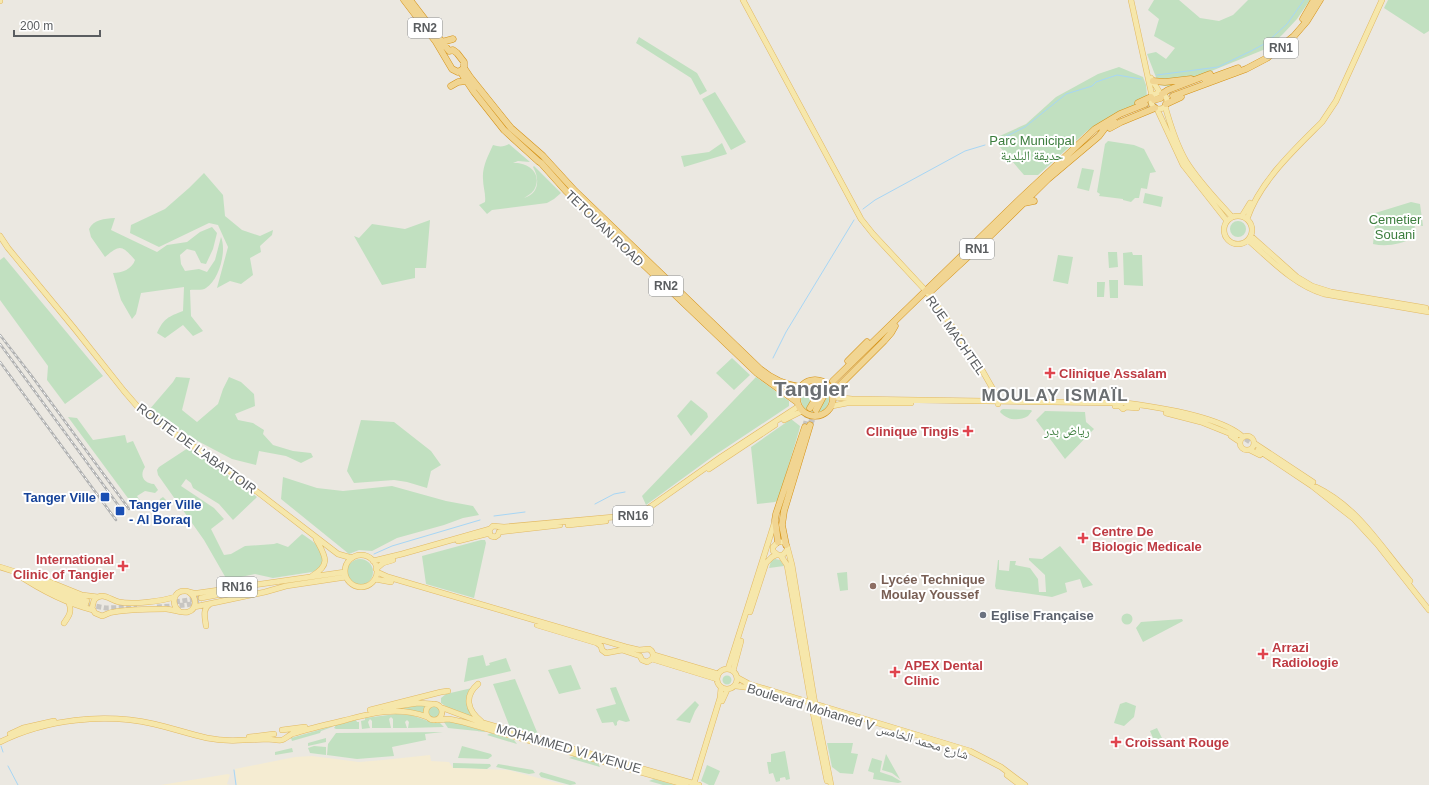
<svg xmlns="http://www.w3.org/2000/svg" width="1429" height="785" viewBox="0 0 1429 785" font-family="Helvetica,'Noto Naskh Arabic',sans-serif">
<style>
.green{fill:#c1e0c0}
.sand{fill:#f5ecd2}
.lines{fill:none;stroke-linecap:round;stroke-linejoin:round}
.stream{stroke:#a7d6f5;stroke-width:1}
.major-tunnel{stroke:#c7c5c1;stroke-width:5;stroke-dasharray:5 2.5;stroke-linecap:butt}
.highway-tunnel{stroke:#c7c5c1;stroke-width:6;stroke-dasharray:6 3;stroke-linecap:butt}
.major-casing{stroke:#e2b963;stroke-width:6}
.highway-casing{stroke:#d59217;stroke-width:7}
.major{stroke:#f6e7ab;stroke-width:5}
.highway{stroke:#f1d592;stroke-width:6}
.rail-casing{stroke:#b0b1b1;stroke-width:2.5}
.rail{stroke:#fff;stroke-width:1;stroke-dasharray:3;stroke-linecap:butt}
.health-dot{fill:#e0444e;stroke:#fff;stroke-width:1.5}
.transit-dot{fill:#1a4fb4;stroke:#fff;stroke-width:1.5}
.education-dot{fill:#8d6e63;stroke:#fff;stroke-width:1.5}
.worship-dot{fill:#6b7280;stroke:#fff;stroke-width:1.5}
.labels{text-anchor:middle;stroke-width:4;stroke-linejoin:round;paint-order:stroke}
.shield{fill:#fff;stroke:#8c8e90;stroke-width:1}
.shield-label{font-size:12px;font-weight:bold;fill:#5a5d60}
.park-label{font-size:13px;fill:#3c7d3d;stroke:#fff}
.street-label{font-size:13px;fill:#5a5d60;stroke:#fff}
.health-label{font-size:13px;font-weight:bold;fill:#be3a42;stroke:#fff;text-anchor:start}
.transit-label{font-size:13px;font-weight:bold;fill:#164399;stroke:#fff;text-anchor:end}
.education-label{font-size:13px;font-weight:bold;fill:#785e54;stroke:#fff;text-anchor:start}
.worship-label{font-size:13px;font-weight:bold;fill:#5b616d;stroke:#fff;text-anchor:start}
.district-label{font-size:17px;font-weight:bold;letter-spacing:1px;fill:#6b6f72;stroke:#fff}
.town-label{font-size:21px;font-weight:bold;fill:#6b6f72;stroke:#fff}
</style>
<rect width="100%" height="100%" fill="#ebe8e1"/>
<!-- green -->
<path class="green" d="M1154,0H1179L1200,18L1219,21L1233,15L1248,0H1310L1297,19L1283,34L1268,48L1172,87L1159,85L1147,54L1156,52L1166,59L1175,48L1154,36L1159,19L1148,10Z
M1388,0H1429V31L1424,34L1384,8Z
M639,37L697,73L707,91L700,95L691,78L636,43Z
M1119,67L1143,77L1146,85L1147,97L1143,101L1111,117L1087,131L1038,175H1024L993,139L1026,124L1056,97L1098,74Z
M715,92L746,142L731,150L702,99Z
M1108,141L1134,145L1144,149L1156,172L1150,173L1147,189L1141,188L1139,198H1135L1131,202L1123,200V199L1099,196L1100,194L1097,192L1105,144Z
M722,143L727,154L684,167L681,156L709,152Z
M509,144L530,162L518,161L513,163C529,162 543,174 534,190C531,194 527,196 524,198C539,194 540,179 533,167L534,166L561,193L554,199L547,203L492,210L487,214L479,205L485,202C486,194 483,187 483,179C482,167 488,156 493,145C499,147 504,147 509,144Z
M1082,168L1094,170L1089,191L1077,188Z
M204,173L223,195L225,216L242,230L260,236L273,230L272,235L260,246L261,252L250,258L253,275L241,284L230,281L217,288L228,247L218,225L209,223L159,247L130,233L131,225L165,209L189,188Z
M1145,193L1163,197L1161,207L1143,203Z
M1411,202L1420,204L1423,226L1415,225L1413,238C1401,244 1387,247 1373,244L1375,225L1372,214Z
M115,218L111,230L157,252L167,245L187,242L200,232L212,227L217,233L213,249L206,264L201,263L195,251L187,249L180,255L181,264L185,271L199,269L207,272L215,260L221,237C227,251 219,280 206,288C202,291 194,289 190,290L191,316L203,331L193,336L183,325L165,338L157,333C164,318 168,317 183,311L184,287L141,293L136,314L132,319L121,300L113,273C122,273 132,269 135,260C122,245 120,244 105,257L91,237L89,229C94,219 104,219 115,218Z
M430,220L426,268H415V278L382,285L354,236L359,238L372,224L405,229Z
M1230 229a8 8 0 1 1 16 0a8 8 0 1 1-16 0Z
M1108,252H1117L1118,267L1109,268Z
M1132,252L1133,255H1142L1143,286L1124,285L1123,253Z
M1058,255L1073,257L1068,284L1053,281Z
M4,257L103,376L65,404L47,380L48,366L0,300V260Z
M1109,280H1118V298H1110Z
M1097,282H1105L1104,297H1097Z
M732,358L750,375L734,390L716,373Z
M176,377L190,378L182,410L197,422L218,404L223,389L229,377L241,382L254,394L255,406L235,414L238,420L253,423L264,430L263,434L273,445L293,451L311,453L313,457L301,463L286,456L259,451L256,465L232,459L192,438L149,410L173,382Z
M756,377L789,401V406L712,457L646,505L642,496Z
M801 399a14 14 0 1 1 28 0a14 14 0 1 1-28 0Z
M691,400L707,413L708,417L691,436L677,416Z
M1003,409L1031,410L1032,411L1028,416C1019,421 1008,421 1000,412L1001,410Z
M1045,411L1085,412L1086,422L1094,429L1065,459L1036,420Z
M68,417L77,418L93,440L125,435L127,443L133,441L145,467C139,476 144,483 154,484L158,490L155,493L145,491L137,496L145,508L142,510L139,507L136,509Z
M791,419L800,426L799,431L778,500L775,502L757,504L751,447Z
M361,420L394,422L431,451L441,465L431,471L427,488L407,482L394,480L354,483L347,471Z
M188,448L219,469L257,497L233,520L219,504L193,488L191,483L186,479L181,486L214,508L224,519L211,529L224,555L231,554L245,546L274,544L277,543L288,547L302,534C308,538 316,543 320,549C326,558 323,569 312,572L273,578L255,574L227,580L204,540L158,475L157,470L159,467Z
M283,477L317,488L343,491L392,486L446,501L473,506L479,515L463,518L444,525L397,538L372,551L359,550L349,554L281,499Z
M163,497L167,501L165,510L159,503L160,499Z
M481,540H485L486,543L474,598L426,584L422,556Z
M1060,546L1093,585L1083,588L1080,579L1065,583L1067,592L1052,597L996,589L995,586L998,560H999V570L1009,571L1010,561H1016L1015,565L1030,568L1038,579L1039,592H1046L1045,575L1029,560V558L1042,559Z
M775,559L780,560L784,566L769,568L771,561Z
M347 572a13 13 0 1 1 26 0a13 13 0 1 1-26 0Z
M847,572L848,590L840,591L837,573Z
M1121.5 619a5.5 5.5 0 1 1 11 0a5.5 5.5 0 1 1-11 0Z
M1182,619L1183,621L1143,642L1136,628L1141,622Z
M483,655L486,666L490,665L489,663L506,658L511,671L464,682L468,658Z
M571,665L581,689L559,694L548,670Z
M722.5 680a4.5 4.5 0 1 1 9 0a4.5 4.5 0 1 1-9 0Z
M515,679L537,732L538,734L510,726L509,725L493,684Z
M616,687L630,721L626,722L619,720L617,722V725L615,726L613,722L602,723L596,709L616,704L610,688Z
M472,688L468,694L476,719L450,709L441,703V698L446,694Z
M695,701L699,705L695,711L690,723L676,720Z
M1126,702L1136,706L1134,717L1124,726L1114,723L1120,704Z
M416,705H427L424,710V715L401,709Z
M428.5 712a5.5 5.5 0 1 1 11 0a5.5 5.5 0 1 1-11 0Z
M396,714L411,715L431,722H439L444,727L408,728L409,722L407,720L405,722L407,728H393V719L391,717L389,719L391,728H372V721L370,719L368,722L370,728L362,729L361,721L365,720V718Z
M356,720L357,722H359V729H336L334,728L336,725Z
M444,722H455L487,732L448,728Z
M333,726L332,727L321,731L320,733L292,741L291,738Z
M1157,728L1164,742L1156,745L1150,731Z
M443,732L425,734L426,740L392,747L394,756L357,759L327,755L328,744L336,733Z
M491,733L514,740L517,744L487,735Z
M326,738V742L308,746V743Z
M827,743H853L851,753L858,754L853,774L840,773L832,767Z
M314,746L326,747V755L310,753L308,748Z
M462,746L491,754L492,756L488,759L458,758Z
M292,748L293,752L275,755V752Z
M785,751L790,779L786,780L785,777L780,778V781L776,782L773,773L769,774L767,762H771V754Z
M886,754L900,779L892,773L882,770Z
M574,756L598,763L600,767L569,758Z
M872,758L882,761L880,772L892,776L902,782L898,783L873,779L874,773L868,771Z
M453,763L490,764L491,766L487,769L453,768Z
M498,764L533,770L535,773L529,774L496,767Z
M707,765L720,771L714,785H709L701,781Z
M541,772L575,782L576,784L570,785L541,777L539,774Z
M654,779L675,785H663L649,781Z"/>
<!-- sand -->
<path class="sand" d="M430,755L431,761L449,762L453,768L508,770L565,785H237L235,769L295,757L312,756L359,762L383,760Z
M228,774L230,775L227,784L230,785H161Z"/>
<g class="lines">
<!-- stream -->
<path class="stream" d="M1157,75L1218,67L1251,51L1266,43L1287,24L1304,0
M999,140L1025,127L1066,94L1092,86L1096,82L1117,75L1141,79
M863,209L875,200L965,151L985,145
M773,358L786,332L854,220
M595,504L614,494L625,492
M494,516L525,512
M374,554L392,546L480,520
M1,746L3,752
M8,766L18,785
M234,770L236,785"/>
<!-- major-tunnel -->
<path class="major-tunnel" d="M1239,435L1258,447
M175,602L201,598
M89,605L106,608L137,607
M157,607L186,605L202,602"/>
<!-- highway-tunnel -->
<path class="highway-tunnel" d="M1161,98L1172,93
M1146,107L1156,103
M820,392L833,381
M810,425L816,410
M805,427L810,408"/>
<!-- major casing -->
<g class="major-casing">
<path id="major" d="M743,0L861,219L873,234L926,291L939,308L978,363L990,384L997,396L998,404
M1131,0L1152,96
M0,1V0
M1151,78L1160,93
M1151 101a8 8 0 1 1 16 0a8 8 0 1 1-16 0Z
M1165,106C1170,124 1176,144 1186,161C1199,182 1216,199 1232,217
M1157,109L1183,165L1227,221
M1224 230a14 14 0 1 1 28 0a14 14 0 1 1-28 0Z
M1242,216L1250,203
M1247,219C1260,181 1295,149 1322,122L1336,101L1382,0
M0,236L8,248L74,328L124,391L137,406L147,414L178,436L225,467L338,554L352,558
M1251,236L1297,277L1312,286L1331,292L1426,308
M1248,240C1271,260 1294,285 1324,294L1429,312
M834,397L852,399L1120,403L1123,402L1126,403C1157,407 1220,416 1243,437
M832,406L847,403H911
M1115,406H1120L1123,409L1126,407L1137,408
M1166,413L1201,422L1236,436
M784,420L802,411
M1231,436L1240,442
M1240 443a7 7 0 1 1 14 0a7 7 0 1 1-14 0Z
M1254,443L1313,482
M1250,450L1260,455
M1258,450L1312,486L1354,519L1377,544L1429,610
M709,469L775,425
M1316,487C1359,508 1380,546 1410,581
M568,525L606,521
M499,532L498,535L495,537L491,536L489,532L490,529L493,526L504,527L636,515L640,514L721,457L799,406
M499,532L560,525
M458,541L490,533
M787,550L783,555H778L773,551V547L778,542H784L787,546L792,565L814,698L831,785
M345 571a16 16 0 1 1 32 0a16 16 0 1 1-32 0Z
M781,556L787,565L811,703L827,781
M373,561L402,554L490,529
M0,567L19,573L35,576L82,595L98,597
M376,569L383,563L393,560
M377,572L388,577L626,647L639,650L649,649C653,651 654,655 652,659L647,662L642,660L640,656
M15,573C39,589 64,603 93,610
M25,576L67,594L87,601
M312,576C332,564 325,556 316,539
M375,579L391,582
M35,583L66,597L86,604
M175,597C162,601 133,605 119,602C113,601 108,596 102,596C98,596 96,598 94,600L92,608L95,613L102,616C106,615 109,612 114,612C130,609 150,609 166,609C173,609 181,614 188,612C197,609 197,598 190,593
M201,598L243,590
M194,607L265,592L286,586L346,577
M179,611C171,604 173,591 185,591C189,591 193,594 198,593L345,572
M750,612L766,563L772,557L776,555
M64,623C69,616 72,612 69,603
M537,625L597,643L601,646
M206,626C205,618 202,609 210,604
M601,646L602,650L606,653L622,650L640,656
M654,655L718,674
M652,659L717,679
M717 679a10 10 0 1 1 20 0a10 10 0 1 1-20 0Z
M728,669L775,521
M733,671L741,641
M738,678L749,684L970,751L1001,767L1025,785
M478,684C464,696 467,710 481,721
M736,686L752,688
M722,701L727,690
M426 712a8 8 0 1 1 16 0a8 8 0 1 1-16 0Z
M440,707L480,722L699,785
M385,708L418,703L432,704
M370,710L441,692L448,691
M437,720L449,719L463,722L686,785
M282,730L305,727
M10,734L23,728L54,721
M249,737L274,734
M0,742C46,719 104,713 154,724C172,728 189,734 207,738C227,742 246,740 267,739C271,739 279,741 282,740C285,739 288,736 292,734C308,729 325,725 342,721C371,713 398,706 427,717
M1007,775L1020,785
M694,783L720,698L721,688"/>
</g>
<!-- highway casing -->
<g class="highway-casing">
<path id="highway" d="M404,0L436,42L452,69L458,72L463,69
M410,0L449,51L453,50L457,53L464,62V68L470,77L511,128L543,156L575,191L760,369C772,379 785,385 800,387
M1303,19L1314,0
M442,42L453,39
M460,71L474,92L504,130L538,161L541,163L566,191L602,225L757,373L797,402
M1205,80L1238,68
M1153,81L1165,82L1191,79
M451,86L458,82L466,81
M1162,94L1168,90L1210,74
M1173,96L1246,69L1267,58L1294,36L1307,21L1320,0
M1154,100L1161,98
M1138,103L1151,97
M1166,104L1181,97
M1110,128L1121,122L1155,108
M1024,203L1034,201
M930,292L986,240L1048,179L1099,136L1105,128L1114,121
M848,361L867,342
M797 398a18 18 0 1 1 36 0a18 18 0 1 1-36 0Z
M833,381L1020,199L1095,129L1120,114L1145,104
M833,392L884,341L891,333L895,326
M810,408L813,403L820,392
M816,410L824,395
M778,542L775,520L776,514L805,427
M786,545L782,525L784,511L810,425"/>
</g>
<!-- major -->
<use href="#major" class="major"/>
<!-- highway -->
<use href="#highway" class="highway"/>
<!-- rail casing -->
<g class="rail-casing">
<path id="rail" d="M0,335L31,375L129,509
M0,344L124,513
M0,362L116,520"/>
</g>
<!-- rail -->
<use href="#rail" class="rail"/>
</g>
<!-- markers -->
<g class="health-dot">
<path d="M1048 367h4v4h4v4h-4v4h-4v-4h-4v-4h4z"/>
<path d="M966 425h4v4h4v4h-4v4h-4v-4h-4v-4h4z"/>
<path d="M1081 532h4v4h4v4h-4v4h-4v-4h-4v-4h4z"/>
<path d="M121 560h4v4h4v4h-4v4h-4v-4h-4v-4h4z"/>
<path d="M1261 648h4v4h4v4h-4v4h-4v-4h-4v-4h4z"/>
<path d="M893 666h4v4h4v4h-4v4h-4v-4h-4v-4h4z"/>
<path d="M1114 736h4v4h4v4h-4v4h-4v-4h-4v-4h4z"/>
</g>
<g class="transit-dot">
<rect x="100" y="492" width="10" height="10" rx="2"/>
<rect x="115" y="506" width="10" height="10" rx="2"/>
</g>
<circle class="education-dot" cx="873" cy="586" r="4"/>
<circle class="worship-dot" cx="983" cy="615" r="4"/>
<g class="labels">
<!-- shield labels -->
<g class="shield">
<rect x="408" y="18" width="34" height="20" rx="3"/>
<rect x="1264" y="38" width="34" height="20" rx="3"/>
<rect x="960" y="239" width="34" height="20" rx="3"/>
<rect x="649" y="276" width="34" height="20" rx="3"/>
<rect x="613" y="506" width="40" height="20" rx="3"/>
<rect x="217" y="577" width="40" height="20" rx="3"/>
</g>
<g class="shield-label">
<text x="425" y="32">RN2</text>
<text x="1281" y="52">RN1</text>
<text x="977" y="253">RN1</text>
<text x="666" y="290">RN2</text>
<text x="633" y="520">RN16</text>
<text x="237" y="591">RN16</text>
</g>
<!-- park labels -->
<g class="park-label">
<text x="1032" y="145">Parc Municipal<tspan x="1032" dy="15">حديقة البلدية</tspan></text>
<text x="1395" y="224">Cemetier<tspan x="1395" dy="15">Souani</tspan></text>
<text x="1067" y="435">رياض بدر</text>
</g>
<!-- street labels -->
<g class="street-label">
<text transform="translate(605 228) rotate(44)" y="5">TETOUAN ROAD</text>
<text transform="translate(956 335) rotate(55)" y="5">RUE MACHTEL</text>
<text transform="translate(197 448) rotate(36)" y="5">ROUTE DE L’ABATTOIR</text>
<text transform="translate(858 721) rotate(17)" y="5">Boulevard Mohamed V شارع محمد الخامس</text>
<text transform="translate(569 748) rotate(16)" y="5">MOHAMMED VI AVENUE</text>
</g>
<!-- health labels -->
<g class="health-label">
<text x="1059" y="378">Clinique Assalam</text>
<text x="959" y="436" text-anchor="end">Clinique Tingis</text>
<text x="1092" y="536">Centre De<tspan x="1092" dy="15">Biologic Medicale</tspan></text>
<text x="114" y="564" text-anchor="end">International<tspan x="114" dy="15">Clinic of Tangier</tspan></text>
<text x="1272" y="652">Arrazi<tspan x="1272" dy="15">Radiologie</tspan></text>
<text x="904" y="670">APEX Dental<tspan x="904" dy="15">Clinic</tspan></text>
<text x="1125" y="747">Croissant Rouge</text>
</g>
<!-- transit labels -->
<g class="transit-label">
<text x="96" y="502">Tanger Ville</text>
<text x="129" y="509" text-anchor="start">Tanger Ville<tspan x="129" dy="15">- Al Boraq</tspan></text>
</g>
<!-- education labels -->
<g class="education-label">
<text x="881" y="584">Lycée Technique<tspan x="881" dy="15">Moulay Youssef</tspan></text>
</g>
<!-- worship labels -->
<g class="worship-label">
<text x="991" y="620">Eglise Française</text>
</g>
<!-- district labels -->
<g class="district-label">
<text x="1055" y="401">MOULAY ISMAÏL</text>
</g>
<!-- town labels -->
<g class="town-label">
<text x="811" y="396">Tangier</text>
</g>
</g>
<!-- scale -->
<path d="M14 30v6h86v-6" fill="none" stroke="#5a5d60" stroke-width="2"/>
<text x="20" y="30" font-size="12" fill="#5a5d60" stroke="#ffffff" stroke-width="3" paint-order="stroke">200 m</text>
</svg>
